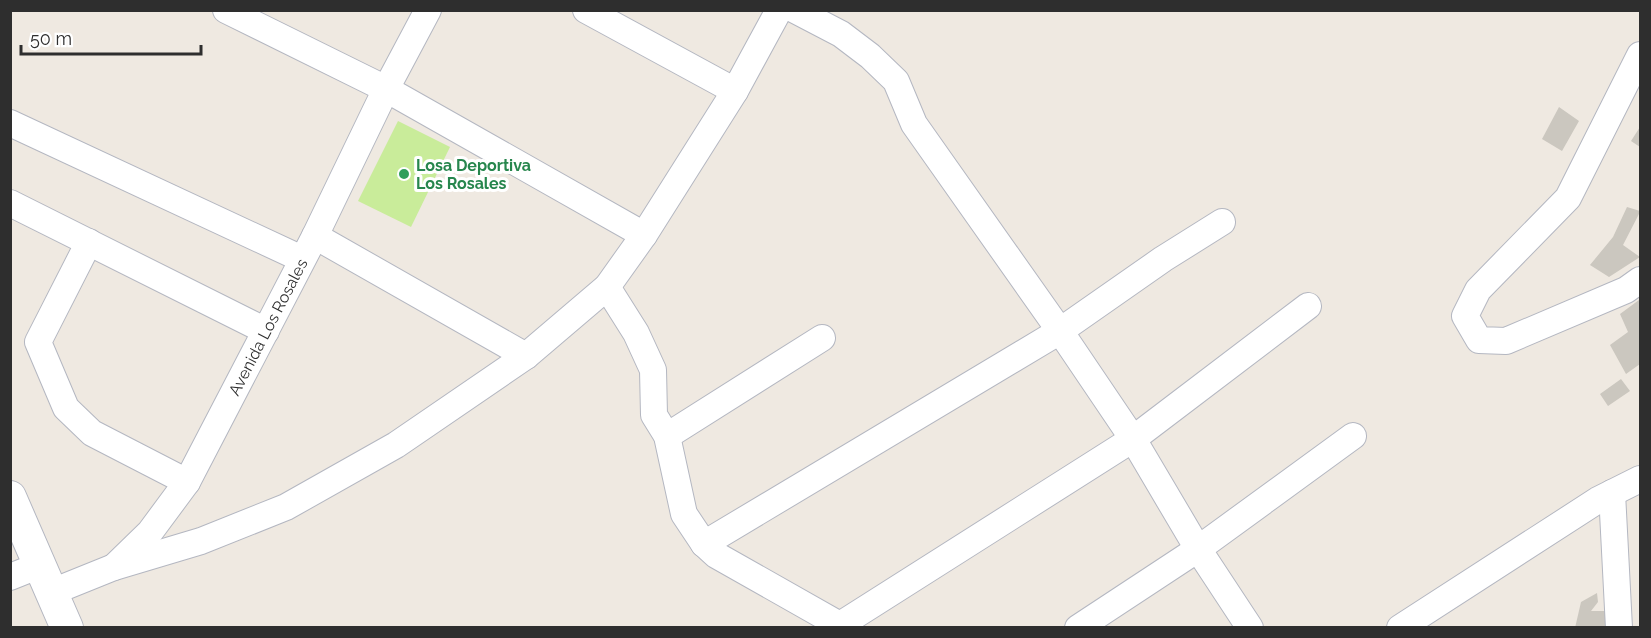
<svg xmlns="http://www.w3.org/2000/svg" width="1651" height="638" viewBox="0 0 1651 638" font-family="Raleway,sans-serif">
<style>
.pitch{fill:#c9ec9a}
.building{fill:#cbc7bf}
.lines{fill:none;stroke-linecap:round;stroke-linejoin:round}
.minor-casing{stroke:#b4b7c1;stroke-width:28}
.tertiary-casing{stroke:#b4b7c1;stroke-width:34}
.minor{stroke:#fff;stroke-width:26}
.tertiary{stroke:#fff;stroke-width:32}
.leisure-dot{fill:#2e9e5b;stroke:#fff;stroke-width:2}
.labels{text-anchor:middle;stroke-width:6;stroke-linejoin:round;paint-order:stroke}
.leisure-label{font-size:16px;font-weight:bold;fill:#27864d;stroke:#fff;text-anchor:start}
.street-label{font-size:16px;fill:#2e2e2e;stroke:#fff}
</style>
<rect width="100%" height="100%" fill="#efe9e1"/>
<!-- pitch -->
<path class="pitch" d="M398,121L450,147L411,227L358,201Z"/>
<!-- building -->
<path class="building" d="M1559,107L1579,121L1562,151L1542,139Z
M1640,127V147L1631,141Z
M1627,207L1640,211V212L1623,245L1640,257L1609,277L1590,265L1613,237Z
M1639,300L1640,303V364L1626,374L1610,345L1628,332L1620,314Z
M1621,379L1630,391L1608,406L1600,394Z
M1597,593L1598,602L1591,611H1610L1609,628H1575L1581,602Z"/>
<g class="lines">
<!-- minor casing -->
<g class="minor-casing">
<g id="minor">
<path d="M226,10L386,89L644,235"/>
<path d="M586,10L735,91"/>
<path d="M795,10L841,34L870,56L896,81L914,124L1060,331L1133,439L1198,549L1250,628"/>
<path d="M1640,55L1568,198L1478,290L1465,316L1479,340L1506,341L1626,290L1640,280"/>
<path d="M10,123L302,259"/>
<path d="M10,203L266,331"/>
<path d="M315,236L526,356"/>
<path d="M89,242L38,342L66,408L92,433L187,482"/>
<path d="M607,287L636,333L653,370L654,415L667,436L684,514L704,544L716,555L845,628"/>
<path d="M667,436L822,338"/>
<path d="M1612,493L1619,628"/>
<path d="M704,544L1060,331L1163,259L1222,222"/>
<path d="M114,567L201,541L286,507L396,445L526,356L607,287L644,235L735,91L779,10"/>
<path d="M10,577L40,565"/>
<path id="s1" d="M52,592L114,567L150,532L187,482L315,236L386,89L428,10"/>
<path d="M840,625L1133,439L1308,306"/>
<path d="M1078,628L1198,549L1353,436"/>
<path d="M1400,628L1598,500L1640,479"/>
</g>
</g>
<!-- tertiary casing -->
<g class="tertiary-casing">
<path id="tertiary" d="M10,497L67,628"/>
</g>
<!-- minor -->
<use href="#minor" class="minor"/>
<!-- tertiary -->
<use href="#tertiary" class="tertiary"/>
</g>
<!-- markers -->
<circle class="leisure-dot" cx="404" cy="174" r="6"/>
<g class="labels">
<!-- leisure labels -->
<g class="leisure-label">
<text x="416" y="171">Losa Deportiva<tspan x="416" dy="18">Los Rosales</tspan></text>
</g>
<!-- street labels -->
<g class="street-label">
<text dy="6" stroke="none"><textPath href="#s1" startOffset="354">Avenida Los Rosales</textPath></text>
</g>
</g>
<!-- border -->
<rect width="1651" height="638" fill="none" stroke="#2e2e2e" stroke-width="24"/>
<!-- scale -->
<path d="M21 45v9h180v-9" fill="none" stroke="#2e2e2e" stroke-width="3"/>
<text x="30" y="45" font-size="18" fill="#2e2e2e" stroke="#ffffff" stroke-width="4.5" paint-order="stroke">50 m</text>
</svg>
